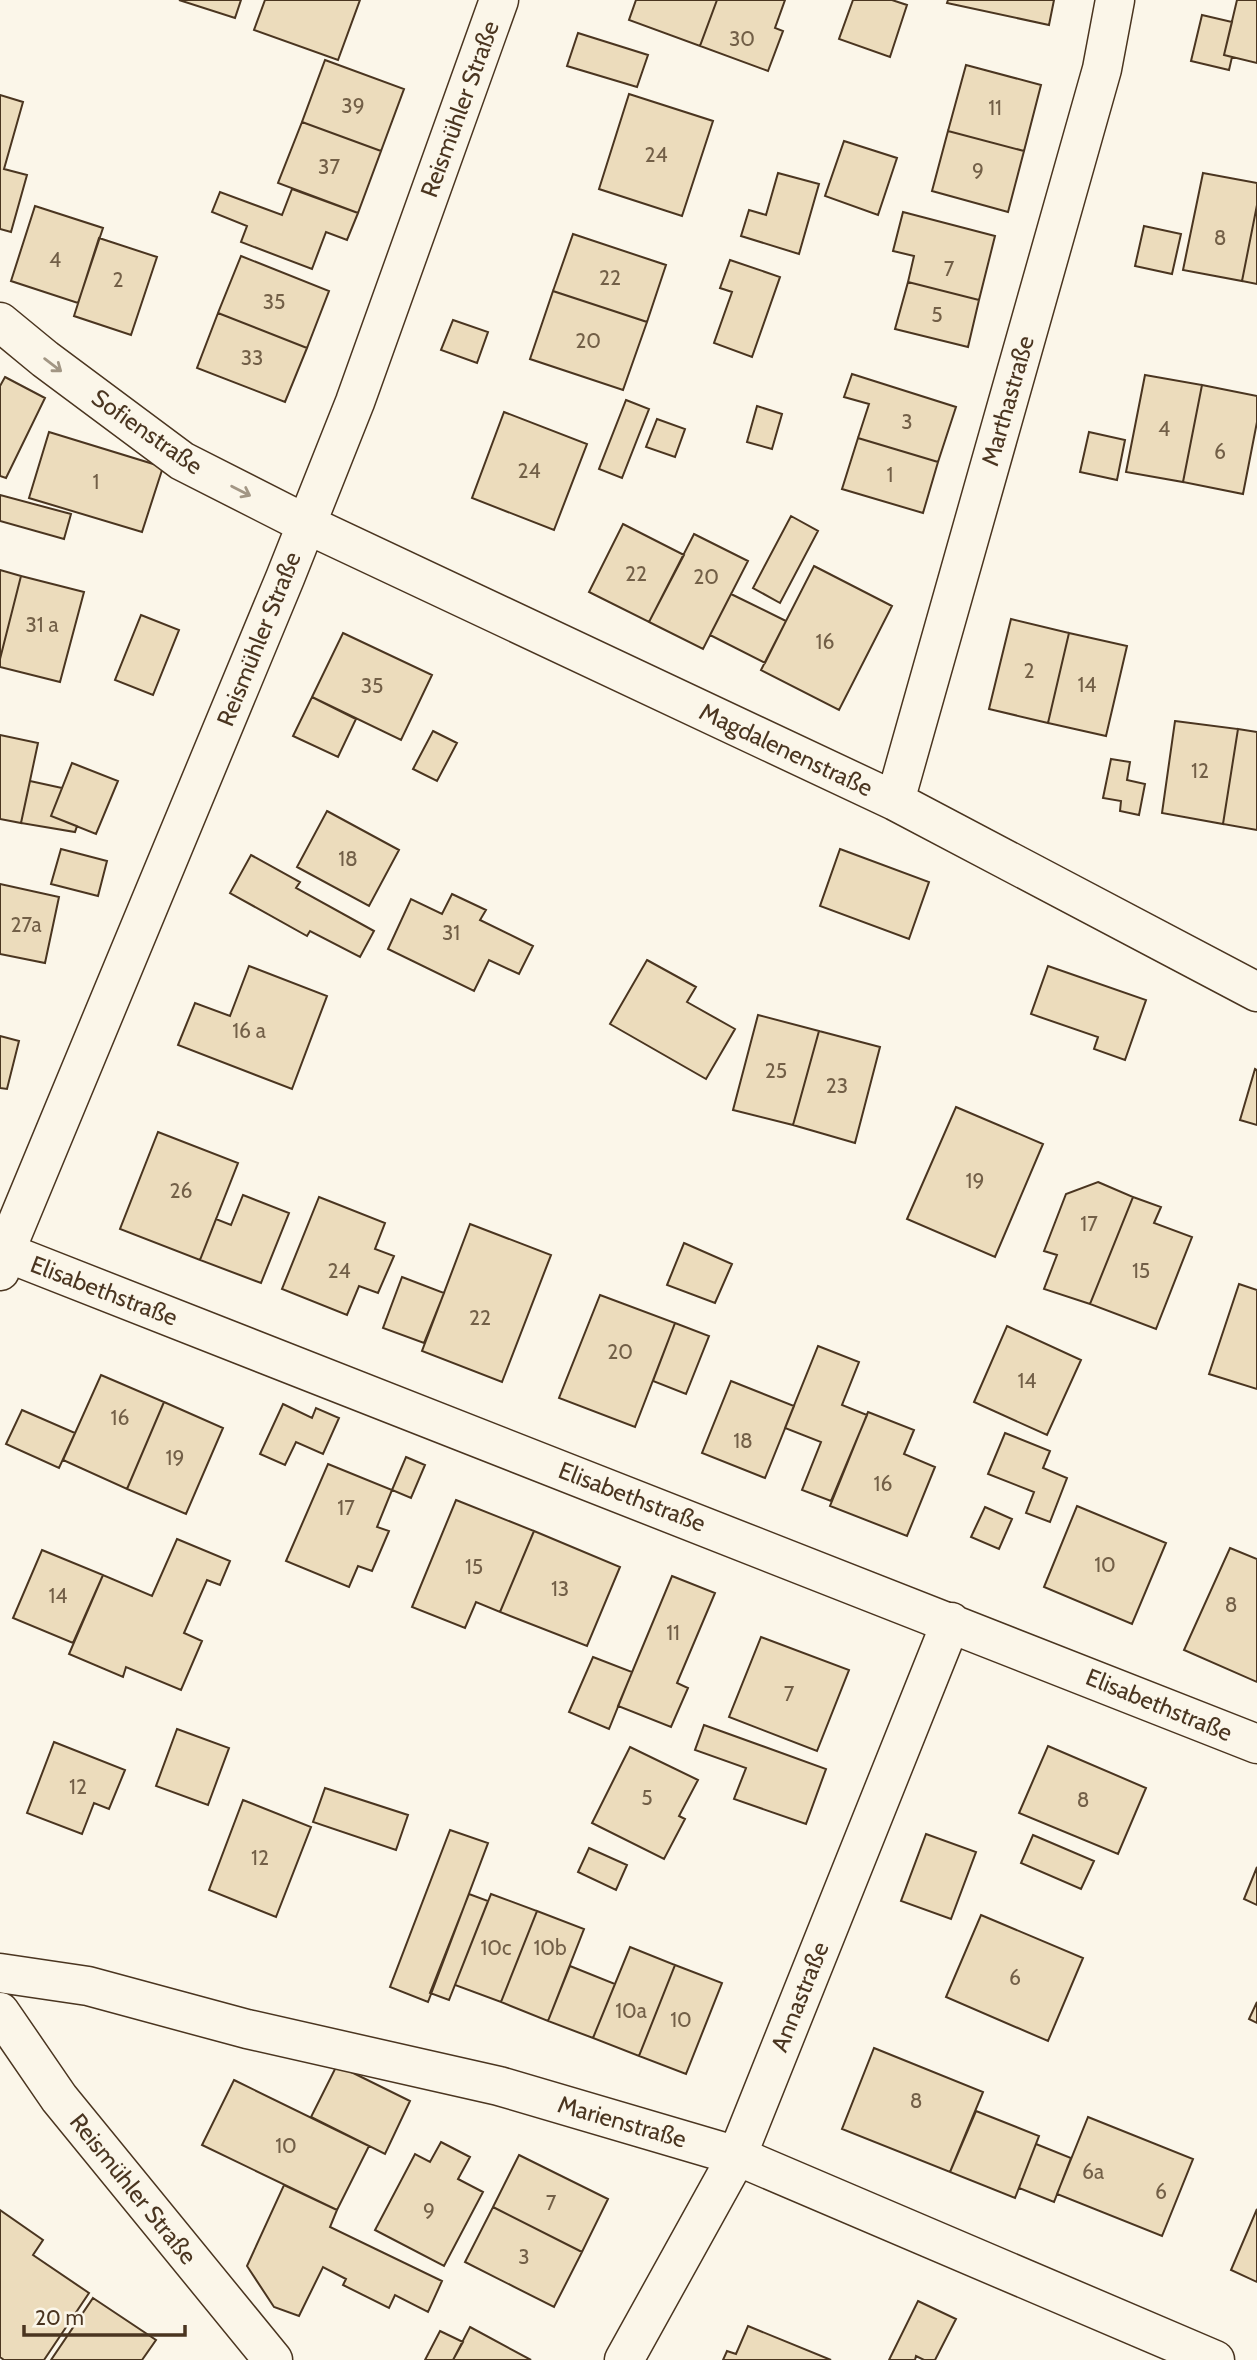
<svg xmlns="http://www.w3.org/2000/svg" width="1257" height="2360" viewBox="0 0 1257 2360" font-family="Cabin,sans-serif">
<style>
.building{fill:#ecdcbc;stroke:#4a3520;stroke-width:2}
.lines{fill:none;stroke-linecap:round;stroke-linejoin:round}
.minor-casing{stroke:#4a3520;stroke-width:41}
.minor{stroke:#fbf6e9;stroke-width:38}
.oneway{stroke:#a29684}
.labels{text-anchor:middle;stroke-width:5;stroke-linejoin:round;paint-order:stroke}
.number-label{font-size:21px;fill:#725f47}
.street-label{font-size:24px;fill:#4a3520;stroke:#fbf6e9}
</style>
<rect width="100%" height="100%" fill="#fbf6e9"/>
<!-- building -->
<path class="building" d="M179,0H241L235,18Z
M265,0H360L338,60L254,30Z
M636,0H717L700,46L629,20Z
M717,0H785L775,28L783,31L768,71L700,46Z
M853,0H892L907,5L890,57L839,39Z
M948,0H1054L1049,25L947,3Z
M1237,0H1257V63L1224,55Z
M1202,15L1232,22L1224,55L1232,57L1229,70L1191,61Z
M578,33L648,55L637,87L567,66Z
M325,60L404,89L381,151L302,122Z
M966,65L1041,85L1024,151L948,131Z
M629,94L713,121L682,216L599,189Z
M0,95L23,102L4,169L27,175L11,232L0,229Z
M302,122L381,151L358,213L278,183Z
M948,131L1024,151L1008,212L932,191Z
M844,141L897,158L878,215L825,196Z
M778,173L819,184L799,254L741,236L749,210L766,215Z
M1203,173L1257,183V205L1242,281L1183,270Z
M292,189L358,213L347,240L326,232L312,269L241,242L247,226L212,212L220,192L282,215Z
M1257,205V284L1242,281Z
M35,206L103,228L78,303L11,281Z
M903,212L995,236L979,300L908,282L914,256L893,251Z
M1144,226L1181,234L1172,274L1135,266Z
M573,234L666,265L647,322L553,291Z
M99,238L157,257L131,335L74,316Z
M241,256L329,291L307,348L218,313Z
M730,260L780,277L752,357L714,343L732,292L720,288Z
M908,282L979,300L968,347L895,329Z
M553,291L647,322L623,390L530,359Z
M218,313L307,348L285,402L197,368Z
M453,320L488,332L477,363L441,350Z
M852,374L956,407L938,462L858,438L869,404L844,397Z
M1145,375L1202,385L1183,482L1126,472Z
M5,377L45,398L6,478L0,476V386Z
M1202,385L1257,396V422L1243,494L1183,482Z
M626,400L649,409L622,478L599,469Z
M757,406L782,414L772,449L747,442Z
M504,412L587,444L554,530L472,498Z
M657,419L685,429L675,457L646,447Z
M49,432L163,467L142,532L29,498Z
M1089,432L1125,440L1117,480L1080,472Z
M858,438L938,462L923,513L842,489Z
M0,495L71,514L64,539L0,521Z
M791,516L818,531L780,603L753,588Z
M623,524L684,555L649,622L589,592Z
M694,534L748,561L703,649L649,622Z
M814,566L892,606L839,710L761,670Z
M0,570L21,576L0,659Z
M21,576L84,592L60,682L0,667V659Z
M731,594L786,621L765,663L710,635Z
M141,615L179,630L153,695L115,680Z
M1011,619L1069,633L1048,723L989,709Z
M343,633L432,675L401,740L312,697Z
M1069,633L1127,646L1106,736L1048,723Z
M312,697L356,719L338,757L293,736Z
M1175,721L1238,729L1223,824L1162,813Z
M1238,729L1257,732V830L1223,824Z
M433,731L457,743L437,781L413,769Z
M0,735L38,743L21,823L0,819Z
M1111,759L1130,762L1127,780L1145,784L1139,815L1120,811L1121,801L1103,798Z
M72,763L118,781L96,834L51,816Z
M30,781L62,788L51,816L77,826L75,832L21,823Z
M327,811L399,850L369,906L297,867Z
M61,849L107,861L98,896L51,884Z
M840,849L929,882L909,939L820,906Z
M251,855L300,882L296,888L374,931L360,957L310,931L307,936L230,893Z
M0,884L59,897L45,963L0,954Z
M452,894L486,910L480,920L533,946L519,974L489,960L474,991L388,949L411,899L442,914Z
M647,960L696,987L687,1002L735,1029L706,1079L610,1024Z
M249,966L327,996L292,1089L178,1045L195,1003L230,1016Z
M1048,966L1146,1000L1125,1060L1094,1049L1098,1037L1031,1014Z
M758,1015L819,1031L793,1125L733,1110Z
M819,1031L880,1047L855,1143L793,1125Z
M0,1036L19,1041L7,1089L0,1088Z
M1255,1069L1257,1070V1125L1240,1120Z
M956,1107L1043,1144L995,1257L907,1219Z
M158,1132L238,1163L200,1260L120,1229Z
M1098,1182L1133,1197L1090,1304L1044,1289L1057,1255L1044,1251L1066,1194Z
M243,1195L289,1213L261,1283L200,1260L216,1219L231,1225Z
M319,1197L385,1223L375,1249L394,1256L378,1293L359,1286L347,1315L282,1289Z
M1133,1197L1161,1207L1154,1223L1192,1237L1156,1329L1090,1304Z
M470,1224L551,1255L502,1382L422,1351Z
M684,1243L732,1264L715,1303L667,1285Z
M402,1277L444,1293L424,1343L383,1328Z
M1239,1284L1257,1290V1389L1209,1374Z
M600,1295L675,1323L635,1427L559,1398Z
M675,1323L709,1336L686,1394L653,1381Z
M1007,1326L1081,1360L1047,1435L974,1402Z
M818,1346L859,1362L842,1405L867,1415L831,1501L802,1490L821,1442L785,1428Z
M101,1375L164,1402L127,1489L63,1460Z
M731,1381L794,1406L765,1478L702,1453Z
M164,1402L223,1428L186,1514L127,1489Z
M283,1404L312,1418L316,1408L339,1418L323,1454L296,1442L285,1465L260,1454Z
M22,1410L75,1433L59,1468L6,1444Z
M868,1412L914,1430L904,1454L935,1467L907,1536L830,1506Z
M1005,1433L1050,1451L1043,1468L1067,1478L1050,1522L1026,1513L1034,1492L988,1474Z
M406,1457L425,1465L411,1498L392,1490Z
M328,1464L392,1490L377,1527L389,1531L372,1571L358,1566L349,1587L286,1561Z
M456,1500L534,1531L500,1612L476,1602L465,1628L412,1607Z
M1077,1506L1166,1543L1132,1624L1044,1587Z
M985,1507L1012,1519L999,1549L971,1537Z
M534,1531L620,1567L587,1646L500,1612Z
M177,1539L230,1561L220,1585L207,1580L184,1633L202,1641L181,1690L126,1667L123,1677L69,1654L103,1575L152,1596Z
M1230,1548L1257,1559V1682L1184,1650Z
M42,1550L103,1575L73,1643L13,1618Z
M672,1576L715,1593L677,1683L688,1688L671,1727L618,1706Z
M761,1637L849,1670L817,1751L729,1717Z
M593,1657L632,1672L609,1729L569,1712Z
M704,1725L826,1769L806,1824L734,1799L746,1768L695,1750Z
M177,1729L229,1748L208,1805L156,1786Z
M54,1742L125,1770L109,1809L94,1803L82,1834L27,1813Z
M1048,1746L1146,1788L1118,1854L1019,1813Z
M630,1747L698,1780L679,1816L685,1819L664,1859L592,1823Z
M325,1788L408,1815L396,1850L313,1822Z
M243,1800L311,1827L276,1917L209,1890Z
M450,1830L488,1843L428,2002L390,1987Z
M926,1834L976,1852L951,1919L901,1901Z
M1033,1835L1094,1861L1081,1889L1021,1863Z
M589,1848L627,1865L616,1890L578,1872Z
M1257,1867V1905L1244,1899Z
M469,1894L488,1901L449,2000L430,1993Z
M491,1894L537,1911L501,2002L455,1985Z
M537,1911L584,1929L548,2021L501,2002Z
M981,1915L1083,1958L1048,2041L946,1997Z
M630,1947L675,1965L639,2056L593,2038Z
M675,1965L722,1983L686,2074L639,2056Z
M570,1966L615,1984L593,2038L548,2021Z
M1257,2002V2023L1249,2019Z
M874,2048L983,2092L950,2172L842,2129Z
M337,2065L410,2101L385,2154L311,2117Z
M234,2080L369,2146L337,2210L202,2145Z
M976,2111L1039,2136L1015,2198L950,2172Z
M1088,2117L1193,2159L1162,2236L1057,2194Z
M441,2142L470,2157L458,2179L483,2192L444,2266L375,2230L415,2154L430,2162Z
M1036,2144L1071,2158L1054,2202L1019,2188Z
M519,2155L608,2199L582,2252L493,2207Z
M284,2185L337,2210L330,2227L442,2281L428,2312L395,2295L389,2308L343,2285L346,2279L323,2267L299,2316L274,2307L247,2266Z
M493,2207L582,2252L554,2307L465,2262Z
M1257,2209V2282L1231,2270Z
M0,2210L43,2240L33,2255L89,2293L44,2360H4L0,2357Z
M93,2298L156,2340L142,2360H51Z
M918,2301L956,2319L935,2360H924L916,2356L915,2360H889Z
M748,2326L831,2360H723L727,2351L736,2354Z
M470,2327L531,2360H453Z
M440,2331L463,2342L453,2360H425Z"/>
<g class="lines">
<!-- minor casing -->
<g class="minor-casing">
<path id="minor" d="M0,322L45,359L182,461L306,524L895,801L1257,992
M895,801L1102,69L1115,0
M5,1252L1257,1744
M0,1271L5,1252L285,578L355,402L499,0
M0,1973L88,1986L247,2029L499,2086L737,2156L1215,2360
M0,2012L59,2098L273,2360
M624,2360L737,2156L951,1622"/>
</g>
<!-- minor -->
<use href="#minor" class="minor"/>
</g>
<!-- one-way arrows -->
<defs><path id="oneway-shaft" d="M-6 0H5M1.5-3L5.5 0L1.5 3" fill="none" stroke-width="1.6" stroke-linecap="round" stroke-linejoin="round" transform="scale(1.75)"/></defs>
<g class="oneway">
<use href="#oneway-shaft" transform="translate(53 365) rotate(37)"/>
<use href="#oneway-shaft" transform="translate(241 491) rotate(27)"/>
</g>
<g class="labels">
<!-- number labels -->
<g class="number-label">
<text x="742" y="46">30</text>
<text x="353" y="113">39</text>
<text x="995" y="115">11</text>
<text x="656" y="162">24</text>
<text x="329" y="174">37</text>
<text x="978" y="178">9</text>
<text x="1220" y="245">8</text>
<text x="55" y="267">4</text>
<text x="949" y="276">7</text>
<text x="610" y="285">22</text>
<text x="118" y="287">2</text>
<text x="274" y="309">35</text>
<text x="937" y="322">5</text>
<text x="588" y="348">20</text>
<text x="252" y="365">33</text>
<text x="907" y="429">3</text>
<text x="1164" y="436">4</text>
<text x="1220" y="459">6</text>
<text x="529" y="478">24</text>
<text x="890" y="482">1</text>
<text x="96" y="489">1</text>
<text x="636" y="581">22</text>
<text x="706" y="584">20</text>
<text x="42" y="632">31 a</text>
<text x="825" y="649">16</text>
<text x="1029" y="678">2</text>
<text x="1087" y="692">14</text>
<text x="372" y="693">35</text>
<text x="1200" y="778">12</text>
<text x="348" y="866">18</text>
<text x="26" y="932">27a</text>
<text x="451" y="940">31</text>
<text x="249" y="1038">16 a</text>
<text x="776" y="1078">25</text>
<text x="837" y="1093">23</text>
<text x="975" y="1188">19</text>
<text x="181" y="1198">26</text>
<text x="1089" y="1231">17</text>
<text x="339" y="1278">24</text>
<text x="1141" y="1278">15</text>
<text x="480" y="1325">22</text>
<text x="620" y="1359">20</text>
<text x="1027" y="1388">14</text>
<text x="120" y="1425">16</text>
<text x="743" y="1448">18</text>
<text x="175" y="1465">19</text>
<text x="883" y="1491">16</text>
<text x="346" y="1515">17</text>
<text x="1105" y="1572">10</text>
<text x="474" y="1574">15</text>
<text x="560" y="1596">13</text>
<text x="58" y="1603">14</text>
<text x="1231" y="1612">8</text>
<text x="673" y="1640">11</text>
<text x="789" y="1701">7</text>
<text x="78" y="1794">12</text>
<text x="647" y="1805">5</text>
<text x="1083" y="1807">8</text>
<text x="260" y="1865">12</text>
<text x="496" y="1955">10c</text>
<text x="550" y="1955">10b</text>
<text x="1015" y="1985">6</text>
<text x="631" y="2018">10a</text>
<text x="681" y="2027">10</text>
<text x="916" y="2108">8</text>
<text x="286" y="2153">10</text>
<text x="1093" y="2179">6a</text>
<text x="1161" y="2199">6</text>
<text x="551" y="2210">7</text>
<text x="429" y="2218">9</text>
<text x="524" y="2264">3</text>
</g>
<!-- street labels -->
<g class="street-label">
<text transform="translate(460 109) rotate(-70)" y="8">Reismühler Straße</text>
<text transform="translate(1008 401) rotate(-74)" y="8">Marthastraße</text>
<text transform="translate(147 432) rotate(35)" y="8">Sofienstraße</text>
<text transform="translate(259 639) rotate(-68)" y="8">Reismühler Straße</text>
<text transform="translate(786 750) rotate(25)" y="8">Magdalenenstraße</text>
<text transform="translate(104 1291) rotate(21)" y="8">Elisabethstraße</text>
<text transform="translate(632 1497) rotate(21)" y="8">Elisabethstraße</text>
<text transform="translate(1159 1705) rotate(22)" y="8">Elisabethstraße</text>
<text transform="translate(800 1997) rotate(-68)" y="8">Annastraße</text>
<text transform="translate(622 2122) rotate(16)" y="8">Marienstraße</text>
<text transform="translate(133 2189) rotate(51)" y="8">Reismühler Straße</text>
</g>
</g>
<!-- scale -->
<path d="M24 2325v10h161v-10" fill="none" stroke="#4a3520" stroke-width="3.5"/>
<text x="35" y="2325" font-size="21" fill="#4a3520" stroke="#fbf6e9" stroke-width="5" paint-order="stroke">20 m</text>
</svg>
